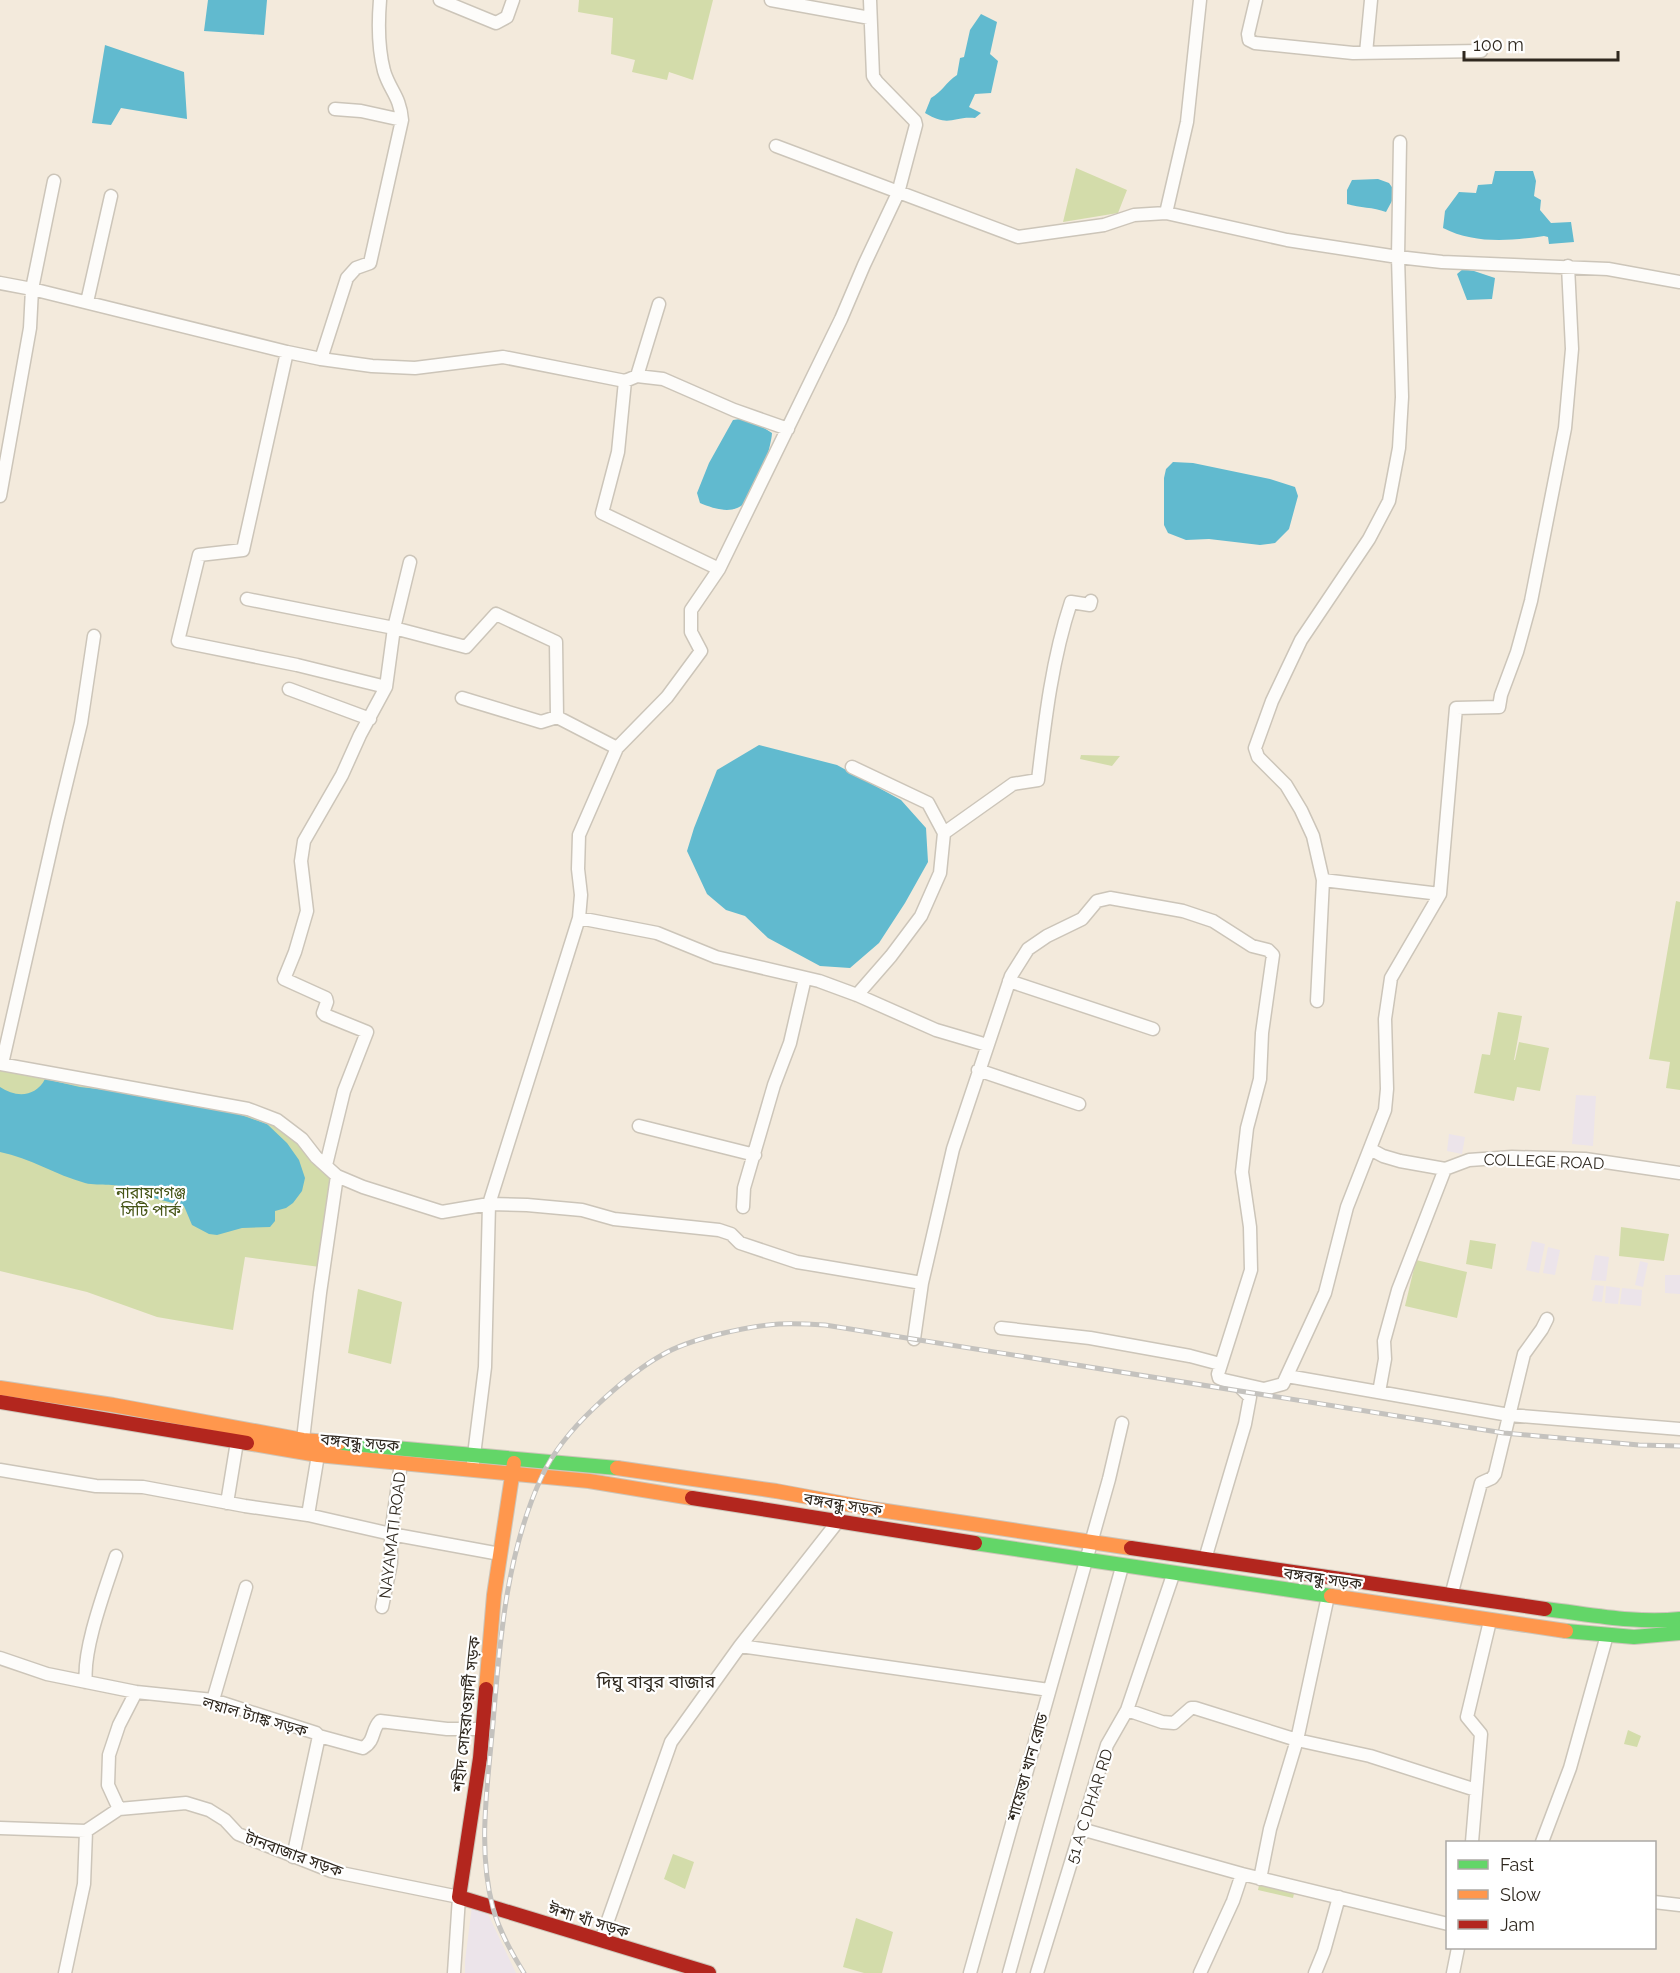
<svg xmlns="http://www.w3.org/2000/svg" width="1680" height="1973" viewBox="0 0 1680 1973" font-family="Raleway,'Noto Sans Bengali',sans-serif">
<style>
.commercial{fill:#ece4ea}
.green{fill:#d3dcaa}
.water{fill:#61bacf}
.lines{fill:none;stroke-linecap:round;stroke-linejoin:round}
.street-casing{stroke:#ccc5b9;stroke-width:15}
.fast-casing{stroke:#ccc5b9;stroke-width:16}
.slow-casing{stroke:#ccc5b9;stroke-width:16}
.jam-casing{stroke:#ccc5b9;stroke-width:16}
.street{stroke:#fdfcfa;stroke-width:12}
.fast{stroke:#63d668;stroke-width:14}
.slow{stroke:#ff974d;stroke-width:14}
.jam{stroke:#b3261e;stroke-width:14}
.rail-casing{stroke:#c4c2be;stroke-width:5}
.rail{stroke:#fff;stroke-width:3;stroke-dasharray:9;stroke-linecap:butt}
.labels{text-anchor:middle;stroke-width:4.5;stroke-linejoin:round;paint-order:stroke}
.street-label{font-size:16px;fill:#2f281f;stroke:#fff}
.park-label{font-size:16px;fill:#465516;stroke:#fff}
.neighbourhood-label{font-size:18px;fill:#2f281f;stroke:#fff}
</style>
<rect width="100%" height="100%" fill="#f3eadc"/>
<!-- commercial -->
<path class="commercial" d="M1576,1095L1596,1096L1593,1146L1572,1144Z
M1449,1134L1465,1137L1462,1154L1447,1151Z
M1532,1241L1545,1244L1539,1273L1526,1270Z
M1548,1247L1560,1250L1555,1275L1543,1273Z
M1595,1255L1609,1257L1606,1281L1591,1280Z
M1640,1261L1648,1263L1643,1287L1635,1285Z
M1665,1275H1680V1294L1665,1293Z
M1595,1285L1604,1286L1602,1302L1592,1301Z
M1606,1286L1620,1288L1618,1304L1605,1303Z
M1622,1288L1642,1290L1641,1306L1620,1304Z
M472,1906L487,1912L516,1973H465V1961Z"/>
<!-- green -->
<path class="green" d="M579,0H713L693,80L669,72L667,80L632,72L635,60L611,54L613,18L578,12Z
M1076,168L1127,190L1118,213L1063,222Z
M1081,755L1120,756L1112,766L1080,759Z
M1676,901L1680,902V1090L1666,1088L1670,1062L1649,1059Z
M1498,1012L1522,1016L1514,1060H1515L1519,1042L1549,1048L1540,1091L1517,1087L1514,1101L1474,1093L1482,1054L1490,1055Z
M0,1065L221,1106L270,1121L292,1137L326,1171L331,1183L320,1267L245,1257L233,1330L157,1317L87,1292L0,1271Z
M1621,1227L1669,1234L1664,1261L1619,1256Z
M1470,1240L1496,1244L1492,1269L1466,1264Z
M1416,1260L1467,1272L1457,1318L1405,1306Z
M358,1289L402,1302L391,1364L348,1353Z
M1628,1730L1641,1736L1637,1747L1624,1744Z
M673,1854L694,1862L685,1889L664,1879Z
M1260,1881L1295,1889L1293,1898L1258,1890Z
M856,1918L893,1932L882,1973H864L843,1967Z"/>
<!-- water -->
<path class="water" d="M208,0H267L264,35L204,31Z
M981,14L997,22L990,54L998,61L991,93L975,94L969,107L981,113L975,118C952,116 950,128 925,113L931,98C942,92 946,82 957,75L960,58L964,57L970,30Z
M105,45L184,72L187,119L121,108L111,125L92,123Z
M1495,171H1533L1536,181L1534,196L1541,200L1540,210L1551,223L1571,222L1574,242L1549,244L1548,237L1544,236C1510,241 1474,244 1443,228L1445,211L1459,192L1476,193L1478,185L1492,184Z
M1378,179L1389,183L1394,190L1393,199L1386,212C1373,207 1360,208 1347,204V190L1352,180Z
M1463,269L1474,271L1495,278L1492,299L1467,300L1457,274Z
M740,419L756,423L772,433C771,450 755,498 741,506C729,514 712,508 700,503L697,493L709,463L733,420Z
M1173,462L1193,463L1270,479L1295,487L1298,496L1289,529L1275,543L1260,545L1209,539L1186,540L1168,533L1164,525V478L1166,469Z
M759,745L837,765L901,800L926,828L928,862L905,903L879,943L850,968L820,966L768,938L745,916L726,910L707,894L687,851L694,828L717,770Z
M45,1079L80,1087L142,1094L230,1111L267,1124L287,1143L299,1160L305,1178L302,1191L293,1203L286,1208L275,1211V1221L270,1227L242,1228L217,1235L209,1234L192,1225L184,1206L131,1192C117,1181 101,1187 85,1183C56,1175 30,1158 0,1152V1087C16,1098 36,1097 45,1079Z"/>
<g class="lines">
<!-- street casing -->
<g class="street-casing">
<path id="street" d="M380,0C378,24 378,48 384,71C390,91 400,96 402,120L370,263L356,268L347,278L321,359L372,366L415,368L503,357L625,381L637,376L663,379L734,410L788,429
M440,0L496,23L507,17L513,0
M771,0L870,18
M1256,0L1248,34L1249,40L1255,43L1353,53L1481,51
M1366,53L1371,0
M335,109L361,111L402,120
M776,146L1018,237L1104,225L1134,215L1166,213L1287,240L1398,257L1400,142
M1166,213L1187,122L1200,0
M0,283L32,289L287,352
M87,302L111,196
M637,376L659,304
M625,381L618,452L602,513L719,569
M0,496L30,328L32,289L54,181
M410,562L394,628L466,647L496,614L556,642L557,717L617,748
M247,599L394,628L386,687L297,665L178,641L199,555L243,550L287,352L321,359
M289,689L370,719
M462,698L541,722L557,717
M852,767L928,803L944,833L940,873L921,916L891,956L857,995
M944,833L1013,784L1038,780C1045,720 1052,659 1071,602L1090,605L1091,601
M1323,880L1313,836L1301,810L1286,785L1258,757L1255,748L1272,701L1301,640L1369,539L1389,501L1399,448L1402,397L1398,257L1442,262L1608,269L1680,282
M579,918L657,933L716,957L819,981L857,995L936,1030L987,1045
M1009,981L1153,1029
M1317,1001L1323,880L1440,894
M0,1064L248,1109L277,1120L302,1139L316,1157L337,1176L363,1187L442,1212L489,1204L527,1205L582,1210L614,1219L719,1230L731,1234L740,1243L797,1262L922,1283
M2,1064L57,822L81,723L94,636
M978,1070L1079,1104
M639,1126L755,1155
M1370,1149L1383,1156L1400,1161L1445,1169L1469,1160L1512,1157L1585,1159L1680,1173
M326,1165L344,1091L367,1032L325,1015L323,1013L327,1002L326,998L284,979L295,952L307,911L301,861L304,841L342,775L360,735L386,687
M743,1207L744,1188L774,1085L790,1043L805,978
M1001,1328L1090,1338L1190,1356L1220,1364
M914,1339L922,1283L953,1149L1011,976L1028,949L1047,936L1082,919L1097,901L1110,898L1183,911L1213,921L1252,946L1268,950L1273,955L1262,1033L1260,1079L1247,1128L1242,1172L1250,1227L1251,1270L1218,1374L1219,1378L1224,1380L1264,1389L1283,1384L1325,1293L1347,1207L1385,1110L1387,1089L1385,1019L1391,978L1440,894L1456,708L1499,707L1501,695L1517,652L1531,601L1565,428L1572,349L1568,266
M1287,1376L1509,1415L1680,1429
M1379,1392L1385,1359L1384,1341L1398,1290L1445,1169
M302,1448L320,1293L337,1176
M473,1463L485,1367L489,1204L579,918L581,895L578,869L579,835L617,748L667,697L701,651L691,632V610L719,569L841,319L864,265L898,193L916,125L915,121L877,82L873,76L870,0
M0,1470L96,1486L143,1487L245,1506L308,1515L391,1534L500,1554
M227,1503L237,1442
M308,1515L318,1455
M1205,1559L1245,1424L1250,1397L1236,1383
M1451,1596L1481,1483L1492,1478L1495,1474L1524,1354L1542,1329L1547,1319
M382,1607L391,1563V1534L401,1463
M740,1646L1049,1690
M0,1658L47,1674L136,1692L213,1700L316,1733L319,1736L293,1857
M86,1682C82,1650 106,1587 116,1556
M213,1700L246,1587
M1127,1710L1162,1722L1174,1723L1191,1708H1195L1297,1740L1370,1756L1476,1790
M319,1736L363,1748C376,1740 371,1730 380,1721L447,1729H482
M119,1809L108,1785L109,1755L119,1725L136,1692
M0,1828L86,1831L119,1809L186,1803L209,1810L225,1820L238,1834L331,1871L459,1897L454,1973
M1081,1829L1242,1874L1448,1924
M1472,1842L1481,1734L1467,1717L1490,1621
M1542,1842L1570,1768L1607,1635
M1260,1879L1270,1829L1297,1740L1328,1596
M1654,1902L1680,1905
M601,1940L671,1742L740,1646L839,1520
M65,1973L84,1884L86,1831
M970,1973L1109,1479L1122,1423
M1009,1973L1122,1567
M1037,1973L1107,1745L1127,1710L1173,1575
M1200,1973L1233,1901L1242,1874
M1315,1973L1324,1951L1339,1897
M1453,1973L1458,1948"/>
</g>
<!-- fast casing -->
<g class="fast-casing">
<path id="fast" d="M339,1443L617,1468
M975,1543L1331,1596
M1545,1609C1589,1614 1635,1624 1680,1619
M1566,1631L1634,1637L1680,1633"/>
</g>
<!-- slow casing -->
<g class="slow-casing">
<path id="slow" d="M0,1388L113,1405L303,1440L339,1443
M247,1443L318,1455L589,1481L692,1498
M617,1468L776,1491L873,1509L1131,1548
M1331,1596L1566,1631
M486,1689L494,1595L514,1463"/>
</g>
<!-- jam casing -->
<g class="jam-casing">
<path id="jam" d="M0,1402L247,1443
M692,1498L975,1543
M1131,1548L1545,1609
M486,1689L480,1758L459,1897L709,1973"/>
</g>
<!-- street -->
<use href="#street" class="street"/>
<!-- fast -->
<use href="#fast" class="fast"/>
<!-- slow -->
<use href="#slow" class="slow"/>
<!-- jam -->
<use href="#jam" class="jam"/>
<!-- rail casing -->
<g class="rail-casing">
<path id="rail" d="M524,1973C511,1952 499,1931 493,1908C477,1849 488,1783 493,1723C500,1639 506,1554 542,1476C554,1450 574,1427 594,1408C615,1388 637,1369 662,1355C688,1339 748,1326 779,1324C794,1323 810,1324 825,1325L1504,1433L1639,1445L1680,1446"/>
</g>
<!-- rail -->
<use href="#rail" class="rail"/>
</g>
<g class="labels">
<!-- street labels -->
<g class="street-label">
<text transform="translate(1544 1161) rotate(2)" y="6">COLLEGE ROAD</text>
<text transform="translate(360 1442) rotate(5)" y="6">বঙ্গবন্ধু সড়ক</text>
<text transform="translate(843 1504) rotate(9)" y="6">বঙ্গবন্ধু সড়ক</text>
<text transform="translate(392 1535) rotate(-83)" y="6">NAYAMATI ROAD</text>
<text transform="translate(1323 1578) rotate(8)" y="6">বঙ্গবন্ধু সড়ক</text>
<text transform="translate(466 1714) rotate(-84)" y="6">শহীদ সোহরাওয়ার্দী সড়ক</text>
<text transform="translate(255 1716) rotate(16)" y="6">লয়াল ট্যাঙ্ক সড়ক</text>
<text transform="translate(1027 1767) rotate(-74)" y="6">শায়েস্তা খান রোড</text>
<text transform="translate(1089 1806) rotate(-72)" y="6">51 A C DHAR RD</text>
<text transform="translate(294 1854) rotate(20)" y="6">টানবাজার সড়ক</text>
<text transform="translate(589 1920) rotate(17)" y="6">ঈশা খাঁ সড়ক</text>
</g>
<!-- park labels -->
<g class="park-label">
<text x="151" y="1198">নারায়ণগঞ্জ<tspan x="151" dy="18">সিটি পার্ক</tspan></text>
</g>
<!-- neighbourhood labels -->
<g class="neighbourhood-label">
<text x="656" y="1688">দিঘু বাবুর বাজার</text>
</g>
</g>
<!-- legend -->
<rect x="1446" y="1841" width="210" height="108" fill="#ffffff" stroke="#aca9a5" stroke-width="1.5"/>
<rect x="1458" y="1860" width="30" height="9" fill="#63d668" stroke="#aca9a5" stroke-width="1.5"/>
<text x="1500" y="1871" font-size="18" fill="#2f281f">Fast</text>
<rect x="1458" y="1890" width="30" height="9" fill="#ff974d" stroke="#aca9a5" stroke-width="1.5"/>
<text x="1500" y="1901" font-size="18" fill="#2f281f">Slow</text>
<rect x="1458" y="1920" width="30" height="9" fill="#b3261e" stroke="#aca9a5" stroke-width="1.5"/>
<text x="1500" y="1931" font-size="18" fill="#2f281f">Jam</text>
<!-- scale -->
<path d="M1464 51v9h154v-9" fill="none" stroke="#2f281f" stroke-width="3"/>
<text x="1473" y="51" font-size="18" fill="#2f281f" stroke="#ffffff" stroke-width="4.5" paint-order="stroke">100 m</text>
</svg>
